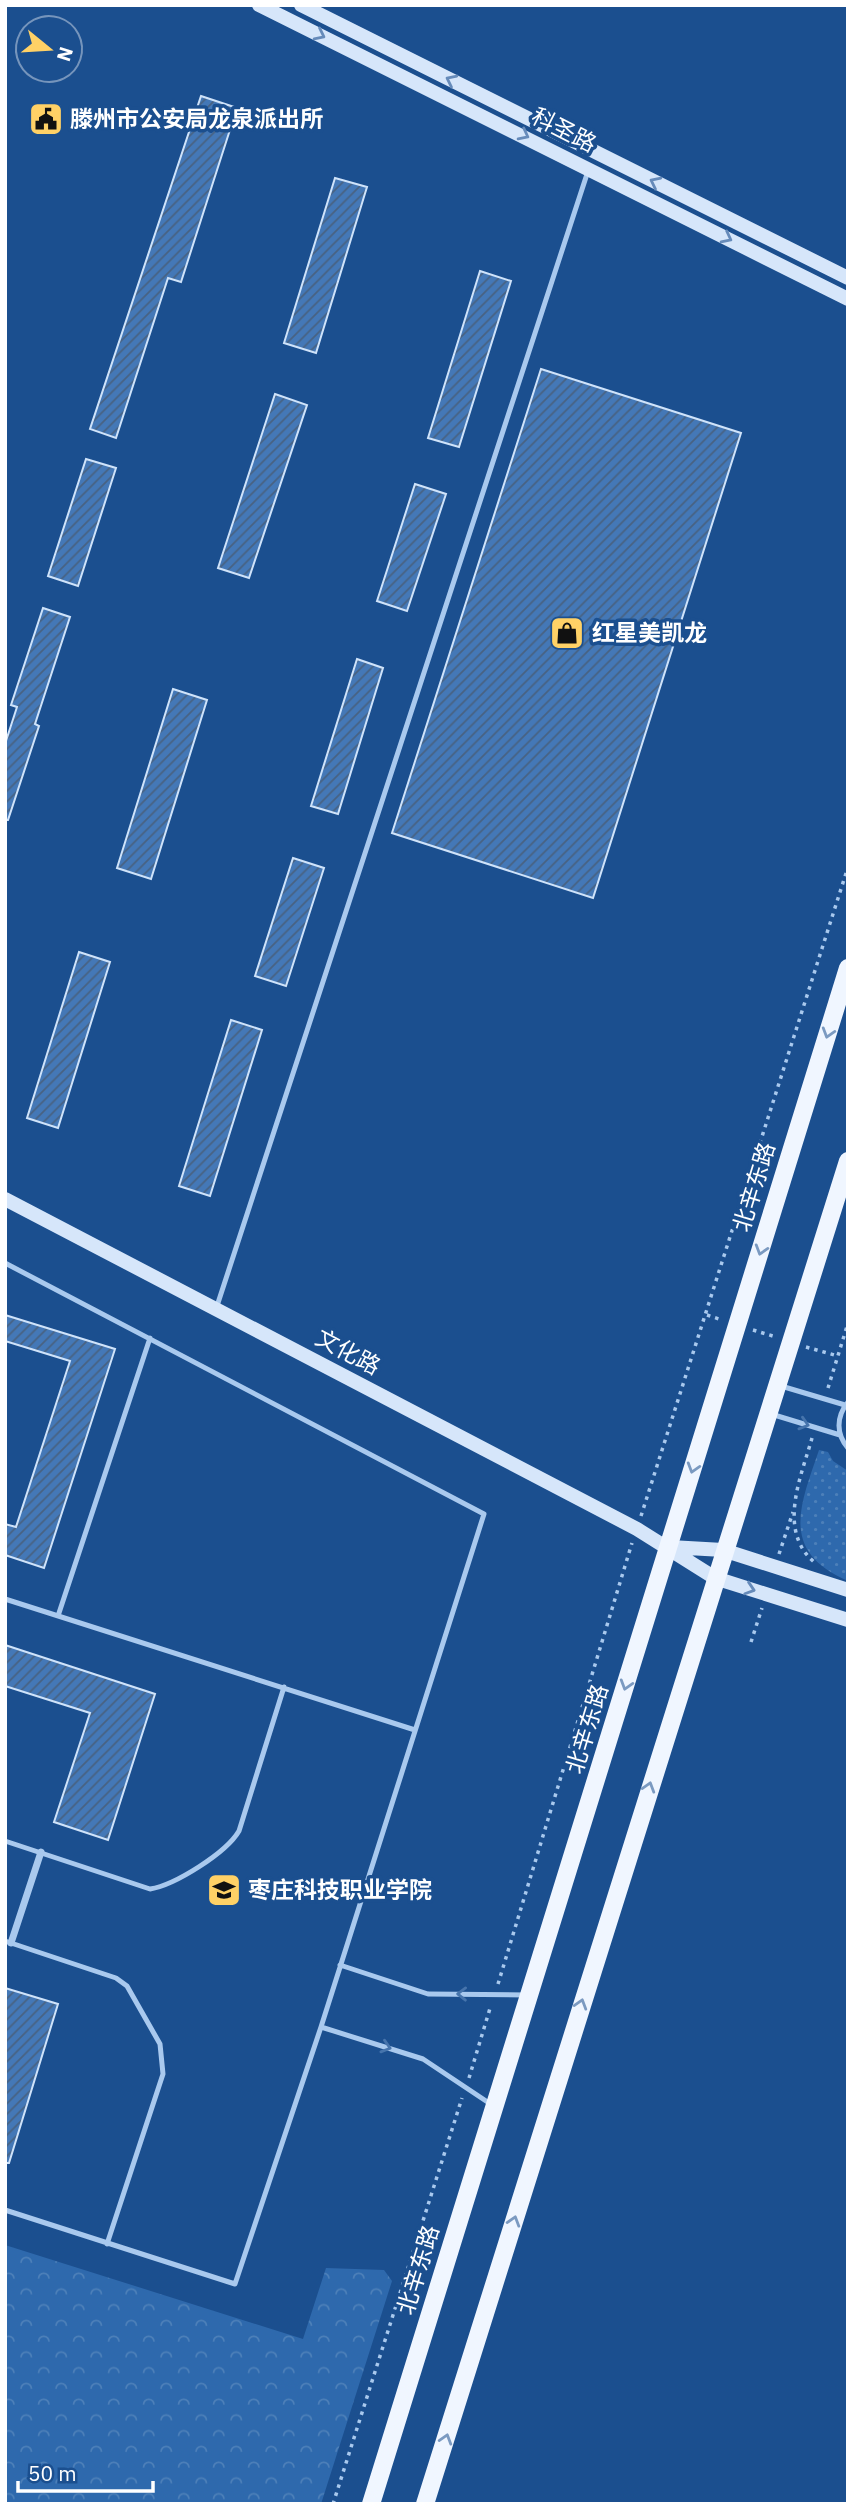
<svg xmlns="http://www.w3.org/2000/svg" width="853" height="2509" viewBox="0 0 853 2509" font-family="'IBM Plex Sans','Noto Sans SC',sans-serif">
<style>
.grass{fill:url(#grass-dots)}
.forest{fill:url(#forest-crowns)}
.building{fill:url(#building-hatch);stroke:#cfe3fa;stroke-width:2}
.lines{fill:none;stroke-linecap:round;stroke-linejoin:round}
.path{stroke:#a9c9ee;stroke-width:3.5;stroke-dasharray:3.5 5;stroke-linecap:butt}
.lane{stroke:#a9c9ee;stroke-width:5}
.street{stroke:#a9c9ee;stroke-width:7}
.secondary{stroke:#d6e6fa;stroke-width:14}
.primary{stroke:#f0f6ff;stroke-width:18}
.oneway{stroke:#668bba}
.oneway2{stroke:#7b9ac1}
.oneway3{stroke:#4674ac}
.labels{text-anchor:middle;stroke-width:7;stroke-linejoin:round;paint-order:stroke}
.poi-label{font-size:23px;font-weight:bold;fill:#fff;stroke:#1b4f8f;text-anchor:start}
.street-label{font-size:23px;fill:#fff;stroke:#1b4f8f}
</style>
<defs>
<pattern id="grass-dots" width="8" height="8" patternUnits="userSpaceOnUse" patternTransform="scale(1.75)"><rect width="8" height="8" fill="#2e69ad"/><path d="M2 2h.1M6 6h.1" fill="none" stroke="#4d80b9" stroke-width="1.8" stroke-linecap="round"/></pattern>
<pattern id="forest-crowns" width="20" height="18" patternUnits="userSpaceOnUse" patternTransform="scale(1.75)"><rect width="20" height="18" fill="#2e69ad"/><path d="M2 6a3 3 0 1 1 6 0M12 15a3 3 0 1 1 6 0" fill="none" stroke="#4d80b9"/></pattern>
<pattern id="building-hatch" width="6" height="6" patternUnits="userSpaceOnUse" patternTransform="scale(1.75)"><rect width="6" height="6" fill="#4478b7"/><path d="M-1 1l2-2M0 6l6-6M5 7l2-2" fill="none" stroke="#486282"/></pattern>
</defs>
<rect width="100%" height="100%" fill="#1b4f8f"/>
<!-- grass -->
<path class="grass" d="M819,1450L828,1452L833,1461L848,1471V1581C779,1551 800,1506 819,1450Z"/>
<!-- forest -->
<path class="forest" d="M5,2245L303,2339L326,2268L384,2270L392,2281L321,2504H5Z"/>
<!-- building -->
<path class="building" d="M201,96L237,108L181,282L168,278L116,438L90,429Z
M335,178L367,187L316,353L284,343Z
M480,271L511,281L459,447L428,438Z
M541,369L741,433L593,898L392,833Z
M275,394L307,405L249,578L218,568Z
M86,459L116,468L78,586L48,576Z
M415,484L446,494L407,611L377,601Z
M43,608L70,617L35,724L39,726L8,820H5V744L17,707L11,705Z
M357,659L383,668L338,814L311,806Z
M173,689L207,700L151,879L117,868Z
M293,858L324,868L286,986L255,976Z
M79,952L110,962L58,1128L27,1118Z
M231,1020L262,1030L210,1196L179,1186Z
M5,1315L115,1349L44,1568L5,1555V1524L16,1527L70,1361L5,1341Z
M5,1645L155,1694L108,1840L54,1822L90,1713L5,1686Z
M5,1988L58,2004L9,2163H5Z"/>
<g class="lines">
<!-- path -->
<path class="path" d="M707,1315L722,1320
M753,1330L776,1337
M806,1347L838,1356
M828,1388L848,1323
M812,1438C801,1477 777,1530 814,1562
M641,1516L848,867
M779,1554L793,1512
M751,1642L762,1608
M498,1984L632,1543
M469,2078L491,2005
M333,2504L462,2098"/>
<!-- lane -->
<path class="lane" d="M5,1263L484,1514L321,2027L235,2284L5,2210
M217,1306L588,171
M781,1386L845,1405
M848,1402C836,1417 836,1434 848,1448
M771,1414L840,1435
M5,1599L415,1730
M58,1616L150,1338
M5,1841L150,1889C175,1885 226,1853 239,1831L284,1687
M5,1941L116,1978L127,1986L160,2044L163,2074L107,2244
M340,1965L428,1994L527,1995
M321,2027L423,2059L492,2105"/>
<!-- street -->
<path class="street" d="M11,1943L41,1852"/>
<!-- secondary -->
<path class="secondary" d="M259,5L848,299
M301,5L848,278
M5,1199L637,1529L715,1578L848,1620
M670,1547L723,1550L848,1590"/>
<!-- primary -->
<path class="primary" d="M371,2504L848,968
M425,2504L848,1161"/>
</g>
<!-- one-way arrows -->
<defs><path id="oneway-chevron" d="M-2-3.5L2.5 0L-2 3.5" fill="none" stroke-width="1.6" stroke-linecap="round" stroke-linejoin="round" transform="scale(1.75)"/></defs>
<g class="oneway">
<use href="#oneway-chevron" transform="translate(320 35) rotate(26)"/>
<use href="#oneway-chevron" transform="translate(451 80) rotate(-154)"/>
<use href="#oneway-chevron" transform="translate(524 135) rotate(27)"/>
<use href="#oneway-chevron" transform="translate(655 182) rotate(-154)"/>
<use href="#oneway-chevron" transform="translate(727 238) rotate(27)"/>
<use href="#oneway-chevron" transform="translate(750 1589) rotate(18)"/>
</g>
<g class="oneway2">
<use href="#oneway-chevron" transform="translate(828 1033) rotate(107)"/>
<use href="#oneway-chevron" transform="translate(761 1250) rotate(107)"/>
<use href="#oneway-chevron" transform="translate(693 1468) rotate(107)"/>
<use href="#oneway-chevron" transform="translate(626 1685) rotate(107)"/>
<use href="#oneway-chevron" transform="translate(649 1787) rotate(-73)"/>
<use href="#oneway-chevron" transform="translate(581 2004) rotate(-73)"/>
<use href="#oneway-chevron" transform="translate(514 2221) rotate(-73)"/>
<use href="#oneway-chevron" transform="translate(446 2439) rotate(-73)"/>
</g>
<g class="oneway3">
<use href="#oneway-chevron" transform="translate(804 1424) rotate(17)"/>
<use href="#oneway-chevron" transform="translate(462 1994) rotate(-179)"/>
<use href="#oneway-chevron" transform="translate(386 2047) rotate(17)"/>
</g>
<!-- icons -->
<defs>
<g id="civic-square" transform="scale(1.75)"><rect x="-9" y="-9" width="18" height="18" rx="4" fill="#ffd166" stroke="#1b4f8f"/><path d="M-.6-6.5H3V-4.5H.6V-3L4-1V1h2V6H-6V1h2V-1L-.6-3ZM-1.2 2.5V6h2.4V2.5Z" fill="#111"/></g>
<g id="shop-square" transform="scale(1.75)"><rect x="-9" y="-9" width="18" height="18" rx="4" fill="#ffd166" stroke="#1b4f8f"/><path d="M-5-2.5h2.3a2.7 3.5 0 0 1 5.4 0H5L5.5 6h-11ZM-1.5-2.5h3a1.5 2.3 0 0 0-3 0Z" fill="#111"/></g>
<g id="university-square" transform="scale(1.75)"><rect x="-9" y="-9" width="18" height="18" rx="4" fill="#ffd166" stroke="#1b4f8f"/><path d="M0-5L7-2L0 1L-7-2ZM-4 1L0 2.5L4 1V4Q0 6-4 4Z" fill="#111"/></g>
</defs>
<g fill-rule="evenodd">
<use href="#civic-square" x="46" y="119"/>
<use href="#shop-square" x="567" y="633"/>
<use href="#university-square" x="224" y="1890"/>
</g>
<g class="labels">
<!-- poi labels -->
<g class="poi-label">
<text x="70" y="127">滕州市公安局龙泉派出所</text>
<text x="592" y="641">红星美凯龙</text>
<text x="248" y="1898">枣庄科技职业学院</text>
</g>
<!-- street labels -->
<g class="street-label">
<text transform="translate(564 130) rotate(27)" y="8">科圣路</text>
<text transform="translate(754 1187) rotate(-73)" y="8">北辛东路</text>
<text transform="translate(348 1352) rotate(28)" y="8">文化路</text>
<text transform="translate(587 1729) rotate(-73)" y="8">北辛东路</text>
<text transform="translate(418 2270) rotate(-73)" y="8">北辛东路</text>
</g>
</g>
<!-- border -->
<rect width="853" height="2509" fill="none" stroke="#ffffff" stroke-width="14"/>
<!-- north arrow -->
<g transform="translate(49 49) rotate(108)"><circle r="33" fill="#1b4f8f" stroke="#7695bc" stroke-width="2"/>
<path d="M0-5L12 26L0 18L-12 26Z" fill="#ffd166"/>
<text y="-10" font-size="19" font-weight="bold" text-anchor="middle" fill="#ffffff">N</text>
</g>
<!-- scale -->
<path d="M18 2481v10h135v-10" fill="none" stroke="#ffffff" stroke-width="3.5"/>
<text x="28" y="2481" font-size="21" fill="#ffffff" stroke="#1b4f8f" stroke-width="5" paint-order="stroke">50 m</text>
</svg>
